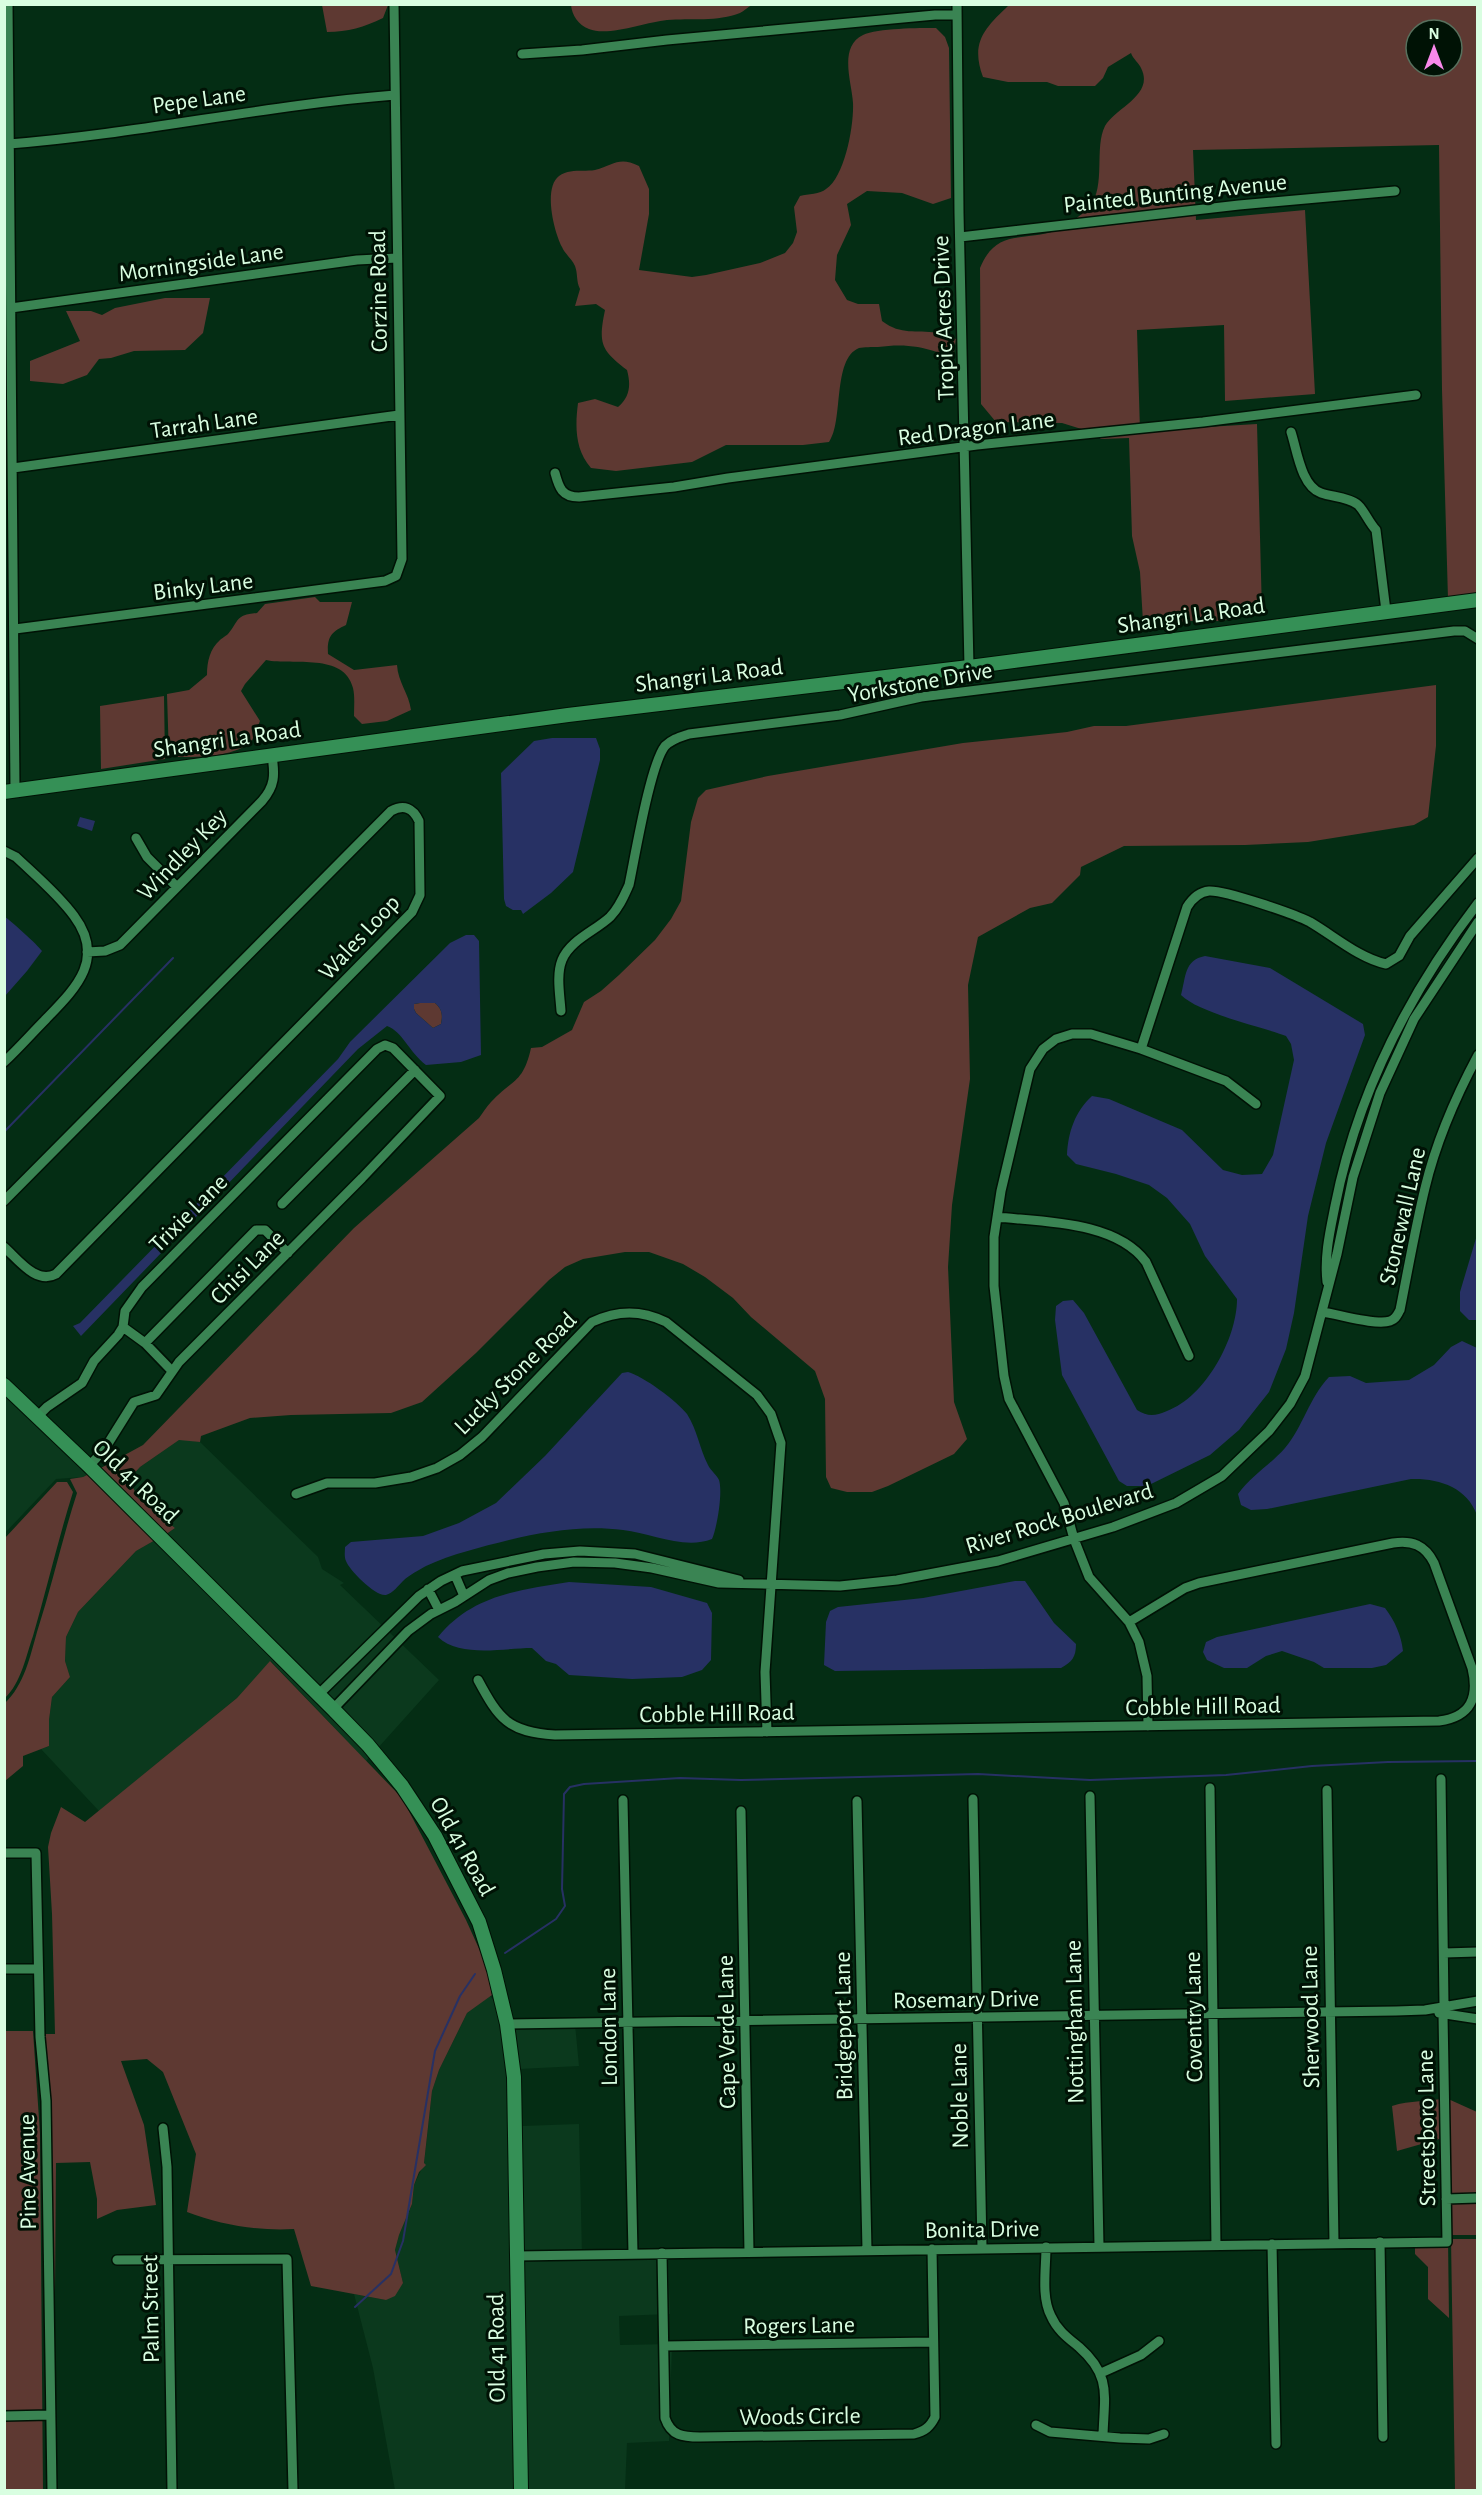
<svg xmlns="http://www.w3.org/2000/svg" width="1482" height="2495" viewBox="0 0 1482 2495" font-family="'Alegreya Sans',sans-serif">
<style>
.built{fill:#0b391d}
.green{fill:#5e3932;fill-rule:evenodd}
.water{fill:#273164;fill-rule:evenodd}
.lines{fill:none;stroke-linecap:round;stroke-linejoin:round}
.stream{stroke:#273164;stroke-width:2}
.street-casing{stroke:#001205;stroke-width:12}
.secondary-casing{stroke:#001205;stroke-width:16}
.street{stroke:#3a8453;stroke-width:9}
.secondary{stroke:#359056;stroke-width:14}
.labels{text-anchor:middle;stroke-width:6;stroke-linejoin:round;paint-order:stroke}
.street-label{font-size:24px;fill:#d9fee1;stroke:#001205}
</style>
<rect width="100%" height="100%" fill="#042d14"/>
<!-- built -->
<path class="built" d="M4,1391L91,1473L83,1477L56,1479L5,1533Z
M180,1439L200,1442L318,1557L322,1569L344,1583L340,1585L439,1680L377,1749L165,1535L175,1528L138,1498L128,1479L140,1467Z
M157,1539L371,1755L366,1761L271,1661L237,1698L99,1811L41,1749L49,1746V1720L52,1697L70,1677L65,1661L66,1637L78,1612L136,1551Z
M490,1996L498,2005L510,2077L517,2490H395L373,2368L354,2294L386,2300L403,2283L395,2250L399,2235L412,2204L414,2185L424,2164L432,2091L439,2070L467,2013Z
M510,2018L518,2026L575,2024L579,2066L519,2069L522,2126L579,2124L582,2255L668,2253L670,2314L619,2316L620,2345L672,2344L669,2441L627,2443L625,2490H525Z"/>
<!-- green -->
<path class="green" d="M388,5L383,18C364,27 348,32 327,32L322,5Z
M571,5V4L752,5C748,7 744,11 740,13C718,22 690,18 667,20C646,22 608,37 589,29C578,25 572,15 571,5Z
M1009,5H1477V595L1448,599L1442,390L1439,145L1193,150L1196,220L1305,210L1315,394L1225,401L1224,325L1137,330L1140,431L1257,424L1262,612L1241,615L1223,621H1186L1161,626L1143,622L1140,572L1132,536L1129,438L1101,439L1091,432L1062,423L996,422L981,404L980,268C995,232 1016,240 1048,233C1062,230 1080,217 1090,206C1106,186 1094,147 1105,126C1115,108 1155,95 1141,68C1139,63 1133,59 1131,53L1108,67L1103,78L1095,86H1058L1047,82H1008L983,77C970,42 985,28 1009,5ZM1416,30H1452V66H1416Z
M936,28L945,37L949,48L951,198L933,204L902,193L867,191L847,204L851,225L837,255L835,280L847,300L858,304H879L882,321C902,336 915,329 937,333C944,334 950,337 956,339L951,372L946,371L937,352C917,345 899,344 878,347C872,347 864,347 859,348C832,359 844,421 829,442L803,445H726L692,462L616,471L591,468C575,450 575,427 578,403L595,399L618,407C630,397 631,385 627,370C601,350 598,344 605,310L596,304L575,306L580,289C576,281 578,274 575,266C572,259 565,254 562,247C554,232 543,188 559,176C570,168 583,172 595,170C614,165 619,156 639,166L649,189V214L639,270L692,277L706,275L760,263L785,253L793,243L797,232L794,207L800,196C808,194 820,194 826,189C845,177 854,125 853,103C852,83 838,47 863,35C877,28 920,28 936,28Z
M165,298H210L203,333L185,350L134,351L111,358L99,359L87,375L63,384L30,381V361L80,341L66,311H91L102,315L115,308Z
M315,597L320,602H352L346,625C331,632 327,637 328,654L354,670L397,665C398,682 409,694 411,710L387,721L362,724L354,716C354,707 355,696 353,688C344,652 293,666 266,660L245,684L241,691L260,721L251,743C229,757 203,757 177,757L175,755L169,758L167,694L189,690L207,675C207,661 210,649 220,640C221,639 227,635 228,634C240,620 235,615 257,613L265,604Z
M1436,685V746L1428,817L1414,825L1308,842L1245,845L1124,846L1081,867L1080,875L1052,903L1030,908L978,937L968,985L970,1079L952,1205L948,1267L954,1402L967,1439L954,1454L888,1486L872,1492H847L831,1488L826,1477L825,1399L815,1371L751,1317L733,1298L705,1277L683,1264L649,1252H625L583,1259L565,1267L549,1280L476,1353L422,1402L391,1413L291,1415L250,1418L201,1436L200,1442L179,1440L140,1467L129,1479L138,1498L175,1528L165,1535L99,1469L143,1445L354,1228L479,1118C483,1113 486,1107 491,1102C512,1079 523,1084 531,1048L542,1047L572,1030L584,1002L601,991L619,975L655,940L671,919L681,901L691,822L698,798L706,790L768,776L963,743L1067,732L1094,726H1126Z
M164,696L165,759L101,769L100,706Z
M420,1003H435C442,1009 443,1014 441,1024L433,1028L416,1013L414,1009V1004Z
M91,1473L157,1539L136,1551L78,1612L66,1637L65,1661L70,1677L52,1697L49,1720V1746L23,1756V1766L5,1781V1703C24,1685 30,1657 37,1632C52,1586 62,1539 77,1493L70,1479L83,1477Z
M57,1482H67L73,1492C58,1540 47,1588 33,1636C26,1656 21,1683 5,1698V1538Z
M270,1661L402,1798L466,1920L486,1964L492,1995L467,2013L439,2070L432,2091L424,2163L426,2165L419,2172L414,2185L412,2204L399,2235L395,2250L403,2283L395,2296L386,2300L311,2286L294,2229C257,2231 221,2225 187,2212L196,2154L163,2072L147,2059L121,2061L144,2125L156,2205L117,2210L97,2219V2199L90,2162L56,2163L54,2419H45L43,2133L37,2034H55L52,1914L48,1847L51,1833L61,1807L85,1822L237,1698Z
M4,2031H33L40,2133L43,2490H5Z
M1446,2098L1477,2112V2235H1451L1448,2239L1449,2318L1428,2299V2267L1415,2254V2245L1441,2239L1447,2232L1449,2143L1439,2139L1397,2151L1392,2106C1410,2100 1428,2102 1446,2098Z
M1451,2239H1477V2490H1455Z"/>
<!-- water -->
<path class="water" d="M552,738H596L600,749V760L573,872L551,893L523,914L521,910H513L506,906L504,899L501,773L534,741Z
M80,817L95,821L92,831L77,826Z
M5,917C10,920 38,945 42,951L27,971L5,996Z
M466,935H474L479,941L481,1055L461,1062L426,1065C409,1052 403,1032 387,1026L358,1049L81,1336L73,1326L80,1323L338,1059L350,1042L450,943ZM420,1003H435C442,1009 443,1015 441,1024L433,1028L416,1013L414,1009V1004Z
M1205,956L1270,968L1363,1024L1365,1035L1326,1143L1308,1216L1294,1313L1286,1349L1269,1392L1239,1430L1210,1455L1147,1486H1127L1119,1481L1062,1375L1055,1320L1056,1306L1063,1301L1073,1300L1084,1313L1137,1410C1148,1417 1155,1416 1167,1411C1205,1397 1237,1339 1237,1299L1205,1256L1190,1224L1167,1198L1149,1185L1116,1174L1076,1164L1067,1155C1068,1133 1075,1111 1092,1096L1109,1099L1182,1130L1223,1170L1242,1175L1262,1174L1273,1155L1294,1060L1291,1044L1286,1036C1259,1026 1199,1013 1181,995C1186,977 1184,960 1205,956Z
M1477,1235V1320H1469L1460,1311V1292Z
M1462,1341L1477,1348V1515C1467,1487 1438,1478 1411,1479L1267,1509L1251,1510L1241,1505L1238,1494C1251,1476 1270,1465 1285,1448C1303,1427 1309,1398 1329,1377L1350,1376L1366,1383L1409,1380L1434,1365L1451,1347Z
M628,1372C643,1376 677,1401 687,1414C697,1429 700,1450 708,1465C711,1471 717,1475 719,1480C723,1492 717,1528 712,1539C684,1550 651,1533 623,1530C585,1525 546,1531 509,1540C481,1547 452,1554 426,1566C419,1570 409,1575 403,1581C398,1586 393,1593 386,1595C376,1597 349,1570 346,1561C344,1557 345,1551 345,1547L351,1542L423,1536L459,1523L496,1503L545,1456L622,1373Z
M1015,1581H1025L1054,1623L1076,1644C1076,1657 1072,1662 1061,1668L835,1671L824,1665L826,1622L830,1611L838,1607L923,1598Z
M569,1582L651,1587L707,1603L712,1613L711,1660L702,1670L682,1677L632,1679L569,1675L556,1664L546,1661L532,1648C504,1648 460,1658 438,1637C472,1595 519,1590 569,1582Z
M1370,1604L1385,1608C1395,1621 1401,1635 1403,1651L1386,1665L1372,1668H1324L1314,1662L1282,1651L1266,1656L1247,1668H1224L1207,1660L1203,1652L1206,1642L1217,1637Z"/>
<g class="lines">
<!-- stream -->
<path class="stream" d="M4,1132L173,958
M505,1953L556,1919L565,1906L562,1889L564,1794L570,1787L584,1784L680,1778L741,1780L978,1774L1090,1780L1226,1775L1312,1766L1388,1762L1478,1761
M355,2307L391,2274L403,2241L435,2051L460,1996L475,1974"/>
<!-- street casing -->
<g class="street-casing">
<path id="street" d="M8,4L15,790
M957,4L959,213L969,667
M522,54L582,50L667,40L935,15H957
M9,144C138,134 266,105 395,95
M960,237L1239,205L1395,191
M11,308L357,260L397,258
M1291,432C1297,450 1301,486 1321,493C1333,497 1347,497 1357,504C1363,508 1369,523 1376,530L1386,611
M13,468L399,415
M555,473C559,488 562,497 579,497L674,487L728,478L977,445L1203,422L1416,395
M15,629L385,581L396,576L402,559L394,4
M136,838L147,857L177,887
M4,851L16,857C35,875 58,894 74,916C106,959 76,988 46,1019C32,1033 19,1048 4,1062
M87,952L105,951L120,945L262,801C275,786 275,775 272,756
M561,1011C560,995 556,975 562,960C570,940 595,931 610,917C619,908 624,896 629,885C635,857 650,765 665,746C672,739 680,737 689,734L840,715L921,697L1454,631H1465L1478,639
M1141,1049L1187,907C1192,899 1198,892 1209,891C1225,890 1294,914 1310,922C1334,936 1359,958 1386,964L1399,956L1410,936L1478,858
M4,1201L391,811C404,804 413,808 419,821L420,895L412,912L56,1274C36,1285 18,1259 4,1247
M282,1204L415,1070
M997,1217C1043,1222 1116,1221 1146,1262L1189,1356
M1327,1282C1324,1256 1330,1231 1335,1206C1357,1094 1409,993 1478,903
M1322,1312C1338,1314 1376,1326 1390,1321C1396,1319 1397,1315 1400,1310C1408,1270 1415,1229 1425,1188C1436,1142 1455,1098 1478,1055
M123,1327L145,1343L172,1371
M145,1343L256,1230H265L288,1253
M37,1417L47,1407L82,1383L94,1361L118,1335L123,1327L125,1311L142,1287L377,1049L385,1045L393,1048L440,1096L362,1178L179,1362L156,1395L134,1402L104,1450L89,1466
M296,1494L327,1483H375L411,1477L437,1468L460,1455L482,1437L592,1322C618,1310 641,1310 666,1322L757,1395L771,1414L781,1443L765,1672L767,1732
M455,1575L464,1596
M428,1589L439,1610
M478,1680C499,1719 508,1732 555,1735L1439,1721C1471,1717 1479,1697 1472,1668L1434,1563C1425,1545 1412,1540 1393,1543L1199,1583L1185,1588L1129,1622
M319,1694L419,1596L441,1581L462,1571L544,1554L580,1551L635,1554L739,1580
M333,1709L408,1631L431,1614L455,1602L489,1580L508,1573L537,1567L574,1562L615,1563L652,1568L719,1583L840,1586L897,1580L998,1561L1113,1527L1176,1503L1222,1476L1269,1431L1290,1404L1305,1376L1337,1254L1353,1177L1380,1093L1414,1019L1478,922
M1148,1726L1147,1676L1139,1642L1129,1622L1089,1577L1074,1539L1064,1503L1009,1399L1004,1376L994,1286V1237L1001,1191L1030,1069L1043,1049L1056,1039L1072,1034H1091L1141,1049L1226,1081L1256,1104
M1441,1779L1444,2005
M1210,1788L1216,2245
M1327,1790L1334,2243
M1090,1796L1099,2246
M973,1799L982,2247
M623,1800L633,2253
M857,1801L867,2250
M741,1811L749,2252
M4,1853H36L40,2037L46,2101L52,2490
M1444,1953L1478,1952
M4,1969H38
M1439,2013L1478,2019
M507,2024L1396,2011L1425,2010L1478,2001
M163,2128L167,2167L172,2490
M1446,2199L1478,2198
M1380,2242L1383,2437
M1272,2244L1276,2444
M1046,2247C1046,2269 1041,2297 1051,2316C1057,2330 1068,2338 1079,2347C1112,2376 1104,2396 1103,2436
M662,2253L665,2418C671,2436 683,2437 700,2437L914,2434C925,2431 930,2427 935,2417L932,2249
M517,2256L1447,2242L1443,2014
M117,2260L287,2259L293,2490
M664,2346L933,2342
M1101,2373L1141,2355L1159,2341
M4,2416L50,2415
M1036,2425L1050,2432L1120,2438L1149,2439L1164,2434"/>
</g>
<!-- secondary casing -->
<g class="secondary-casing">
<path id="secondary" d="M4,792L568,715L969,667L1478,600
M4,1385L89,1466L333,1709L368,1745L402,1786L435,1836L479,1922L494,1970L507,2024L514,2077L521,2490"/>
</g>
<!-- street -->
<use href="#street" class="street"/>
<!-- secondary -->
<use href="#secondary" class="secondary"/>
</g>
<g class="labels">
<!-- street labels -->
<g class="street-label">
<text transform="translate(199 99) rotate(-8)" y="8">Pepe Lane</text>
<text transform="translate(1175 193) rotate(-6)" y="8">Painted Bunting Avenue</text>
<text transform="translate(201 262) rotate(-8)" y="8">Morningside Lane</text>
<text transform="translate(378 291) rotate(-91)" y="8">Corzine Road</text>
<text transform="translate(943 318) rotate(-92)" y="8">Tropic Acres Drive</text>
<text transform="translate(204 423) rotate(-8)" y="8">Tarrah Lane</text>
<text transform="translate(976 428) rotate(-7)" y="8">Red Dragon Lane</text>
<text transform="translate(203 586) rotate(-7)" y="8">Binky Lane</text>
<text transform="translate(1191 615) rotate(-8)" y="8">Shangri La Road</text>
<text transform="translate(709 675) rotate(-7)" y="8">Shangri La Road</text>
<text transform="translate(920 682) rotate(-10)" y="8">Yorkstone Drive</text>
<text transform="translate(227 739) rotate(-8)" y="8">Shangri La Road</text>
<text transform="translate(182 854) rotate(-46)" y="8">Windley Key</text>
<text transform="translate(359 937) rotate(-47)" y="8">Wales Loop</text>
<text transform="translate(188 1213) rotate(-45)" y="8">Trixie Lane</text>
<text transform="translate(1402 1216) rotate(-77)" y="8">Stonewall Lane</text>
<text transform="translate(247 1267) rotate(-45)" y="8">Chisi Lane</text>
<text transform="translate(515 1373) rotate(-45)" y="8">Lucky Stone Road</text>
<text transform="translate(136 1481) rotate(44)" y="8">Old 41 Road</text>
<text transform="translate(1059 1518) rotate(-17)" y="8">River Rock Boulevard</text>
<text transform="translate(1203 1706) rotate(-1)" y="8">Cobble Hill Road</text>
<text transform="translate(717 1713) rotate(-1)" y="8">Cobble Hill Road</text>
<text transform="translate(463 1846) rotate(61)" y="8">Old 41 Road</text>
<text transform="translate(966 1999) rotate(-1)" y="8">Rosemary Drive</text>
<text transform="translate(1193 2017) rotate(-91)" y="8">Coventry Lane</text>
<text transform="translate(1310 2017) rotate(-91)" y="8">Sherwood Lane</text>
<text transform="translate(1074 2022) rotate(-91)" y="8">Nottingham Lane</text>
<text transform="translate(843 2026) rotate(-91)" y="8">Bridgeport Lane</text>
<text transform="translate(608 2027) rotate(-91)" y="8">London Lane</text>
<text transform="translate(726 2032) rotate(-91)" y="8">Cape Verde Lane</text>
<text transform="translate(959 2096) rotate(-91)" y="8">Noble Lane</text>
<text transform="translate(1426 2128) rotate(-91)" y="8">Streetsboro Lane</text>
<text transform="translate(27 2172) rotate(-91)" y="8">Pine Avenue</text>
<text transform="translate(982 2229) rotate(-1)" y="8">Bonita Drive</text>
<text transform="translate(150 2309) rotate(-91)" y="8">Palm Street</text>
<text transform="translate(799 2325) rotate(-1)" y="8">Rogers Lane</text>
<text transform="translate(496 2348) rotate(-91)" y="8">Old 41 Road</text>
<text transform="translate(800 2416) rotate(-1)" y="8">Woods Circle</text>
</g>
</g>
<!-- border -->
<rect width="1482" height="2495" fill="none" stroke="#d9fee1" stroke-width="12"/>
<!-- north arrow -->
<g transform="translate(1434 48)"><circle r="28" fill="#001205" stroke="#57705d" stroke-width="1.5"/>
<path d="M0-4.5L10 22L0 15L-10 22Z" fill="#f888ea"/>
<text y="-9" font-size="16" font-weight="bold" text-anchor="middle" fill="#d9fee1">N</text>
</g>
</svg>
